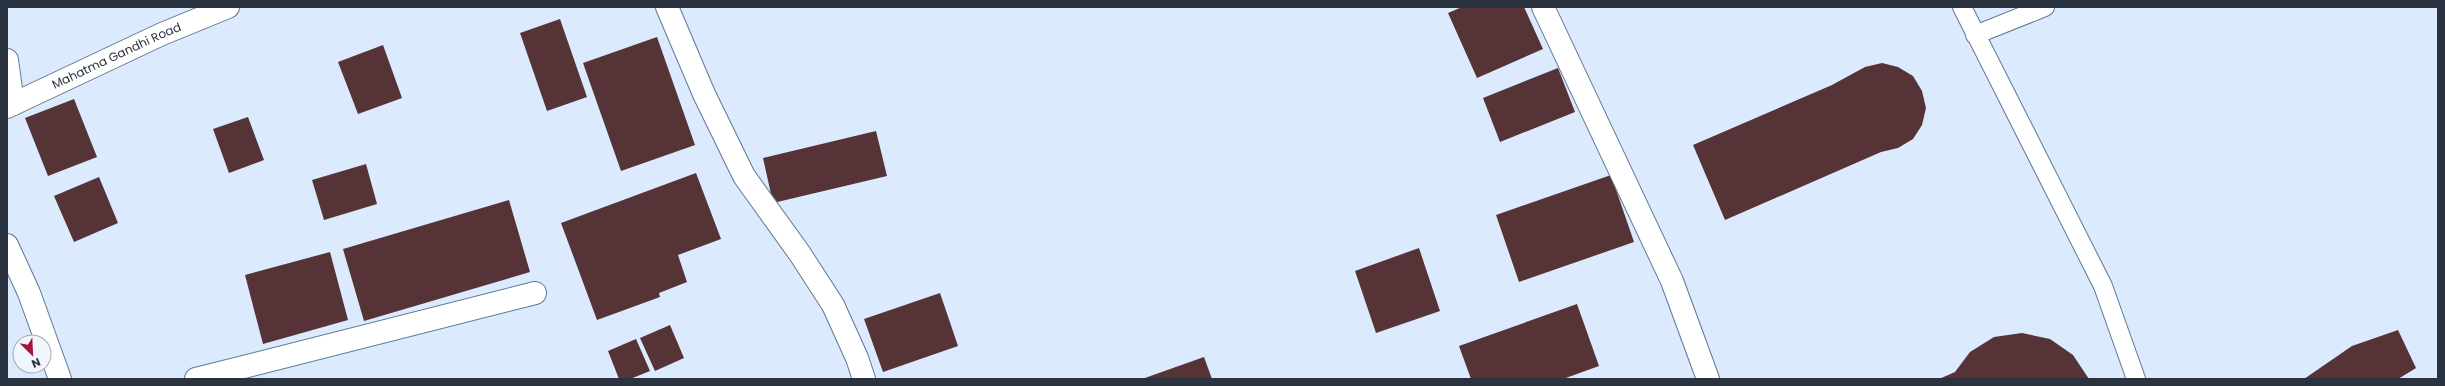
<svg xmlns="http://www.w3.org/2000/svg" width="2445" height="386" viewBox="0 0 2445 386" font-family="Poppins,sans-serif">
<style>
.building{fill:#553336}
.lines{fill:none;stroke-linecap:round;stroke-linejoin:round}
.service-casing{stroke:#617792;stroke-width:20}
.minor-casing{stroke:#617792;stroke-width:24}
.secondary-casing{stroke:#617792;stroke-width:24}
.service{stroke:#fff;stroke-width:18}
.minor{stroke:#fff;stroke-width:22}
.secondary{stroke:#fff;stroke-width:22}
.labels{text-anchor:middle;stroke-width:4;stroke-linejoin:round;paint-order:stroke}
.street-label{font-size:12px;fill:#2a333f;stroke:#f1f6fc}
</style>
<rect width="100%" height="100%" fill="#dbeafc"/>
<!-- building -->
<path class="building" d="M1462,7H1524L1543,49L1477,78L1448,13Z
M560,19L587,97L547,111L520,33Z
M657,37L695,145L621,171L583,63Z
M383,45L402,98L358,114L338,62Z
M1882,63L1898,67L1913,76L1922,91L1926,108L1922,125L1913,139L1898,148L1881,152L1725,220L1693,145L1832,85L1865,67Z
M1558,68L1575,112L1500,142L1483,98Z
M74,99L97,157L48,176L25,118Z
M248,117L264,160L229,173L213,129Z
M876,131L887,176L773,203L763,158Z
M366,164L377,204L324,220L312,180Z
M696,173L721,239L678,255L687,282L659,293L660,297L597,320L561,223Z
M1611,175L1634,242L1519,282L1496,215Z
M99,177L118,223L74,242L54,196Z
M509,200L530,272L364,321L343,249Z
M1419,248L1440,311L1376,333L1355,271Z
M330,252L348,320L263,344L245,275Z
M940,293L958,346L883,372L864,319Z
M1577,304L1599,366L1563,379H1471L1459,346Z
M670,325L684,358L655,371L640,338Z
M2398,330L2416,368L2398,379H2304L2352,346Z
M2022,333L2050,339L2073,355L2089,379H1939L1955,372L1970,352L1994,337Z
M636,339L650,371L630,379H619L608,351Z
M1204,357L1212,379H1142Z"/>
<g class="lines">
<!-- service casing -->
<g class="service-casing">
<path id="service" d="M1962,7L2103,286L2136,379
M1975,35L2045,7"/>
</g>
<!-- minor casing -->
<g class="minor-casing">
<path id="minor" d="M667,7L704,94L744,176L800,254L833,305L857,358L864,379
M1543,7L1672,281L1708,379
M7,60L13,104
M7,245L29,293L60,379
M196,379L535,293"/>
</g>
<!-- secondary casing -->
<g class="secondary-casing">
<g id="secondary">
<path id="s1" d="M7,107L162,34L228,7"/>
</g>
</g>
<!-- service -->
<use href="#service" class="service"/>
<!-- minor -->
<use href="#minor" class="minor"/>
<!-- secondary -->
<use href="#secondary" class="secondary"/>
</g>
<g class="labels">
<!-- street labels -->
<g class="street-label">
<text dy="4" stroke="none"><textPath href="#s1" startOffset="121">Mahatma Gandhi Road</textPath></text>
</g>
</g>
<!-- border -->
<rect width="2445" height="386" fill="none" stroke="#2a333f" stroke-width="16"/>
<!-- north arrow -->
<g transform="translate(32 354) rotate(156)"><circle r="19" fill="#f1f6fc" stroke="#a1a8b0"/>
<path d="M0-3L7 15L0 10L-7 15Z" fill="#a8113b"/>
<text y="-6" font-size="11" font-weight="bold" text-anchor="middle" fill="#2a333f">N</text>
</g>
</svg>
